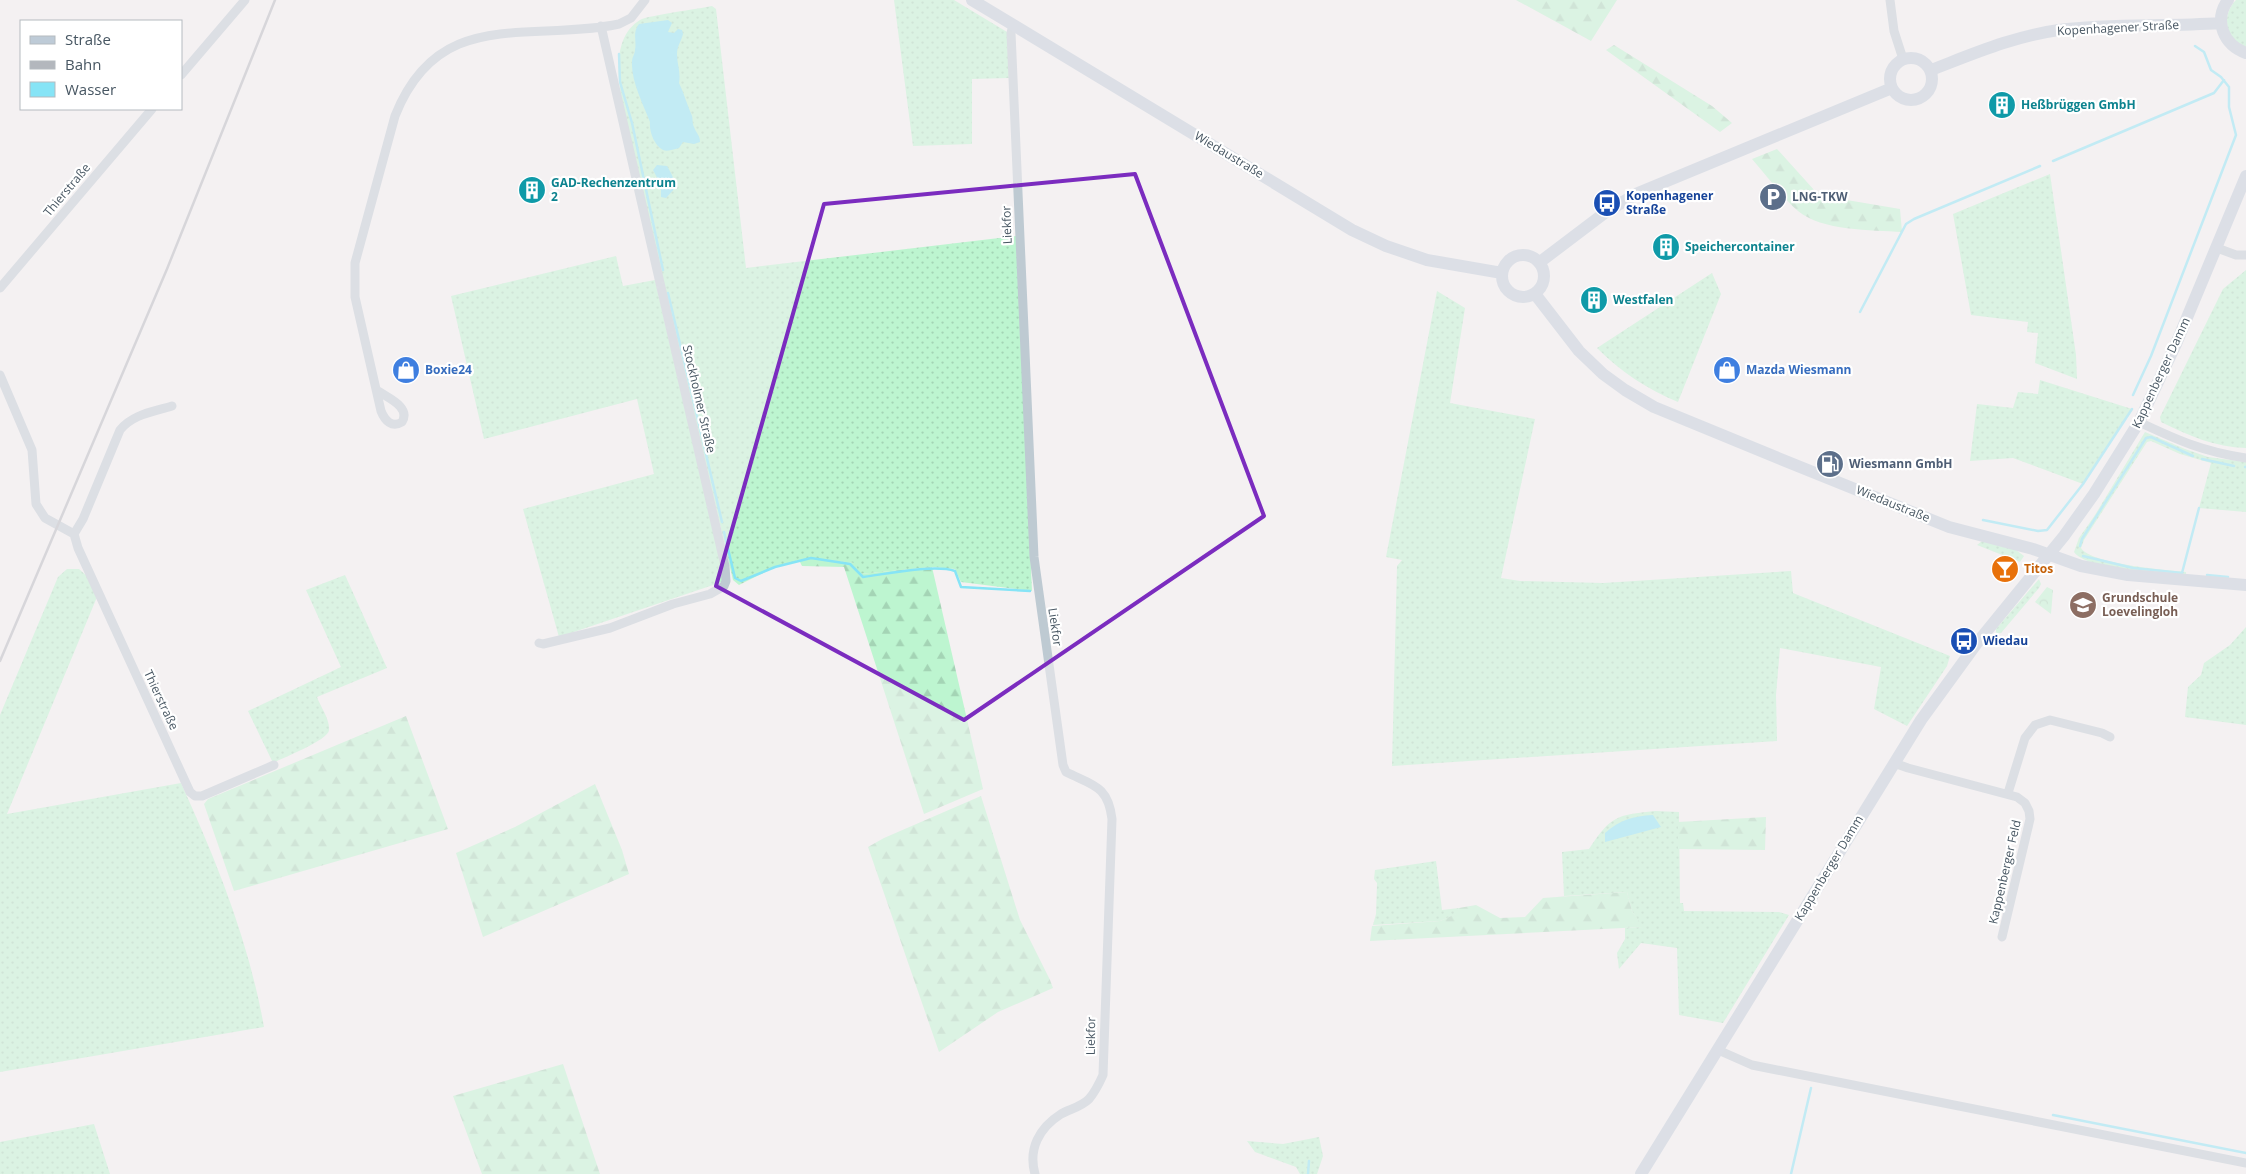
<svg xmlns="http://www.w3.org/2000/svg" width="2246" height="1174" viewBox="0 0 2246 1174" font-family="'Open Sans',sans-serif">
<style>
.grass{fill:url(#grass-dots)}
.forest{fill:url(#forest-firs)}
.park{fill:url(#park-crowns)}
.water{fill:#86e4f6}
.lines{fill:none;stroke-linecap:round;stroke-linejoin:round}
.stream{stroke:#86e4f6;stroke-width:2.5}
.street{stroke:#becad2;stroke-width:9}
.secondary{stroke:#becbd7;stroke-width:12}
.rail{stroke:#b3b7bd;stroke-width:2.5}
.marked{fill:none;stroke:#7b2cbf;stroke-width:4;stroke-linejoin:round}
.labels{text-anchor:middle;stroke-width:4.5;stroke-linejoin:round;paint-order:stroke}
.street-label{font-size:12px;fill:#475662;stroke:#fff}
.culture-label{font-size:12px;font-weight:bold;fill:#0d838f;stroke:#fff;text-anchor:start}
.transit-label{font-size:12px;font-weight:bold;fill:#164399;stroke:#fff;text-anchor:start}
.service-label{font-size:12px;font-weight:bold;fill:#4e5e75;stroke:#fff;text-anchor:start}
.shop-label{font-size:12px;font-weight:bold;fill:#366cbe;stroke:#fff;text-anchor:start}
.food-label{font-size:12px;font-weight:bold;fill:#c56008;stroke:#fff;text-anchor:start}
.education-label{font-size:12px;font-weight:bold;fill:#785e54;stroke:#fff;text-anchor:start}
</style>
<defs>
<pattern id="grass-dots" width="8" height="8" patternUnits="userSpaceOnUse" patternTransform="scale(1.25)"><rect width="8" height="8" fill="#bdf5d0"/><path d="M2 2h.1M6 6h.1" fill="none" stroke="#a4d4b5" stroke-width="1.8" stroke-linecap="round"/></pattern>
<pattern id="forest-firs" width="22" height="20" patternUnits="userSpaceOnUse" patternTransform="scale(1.25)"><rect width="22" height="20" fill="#bdf5d0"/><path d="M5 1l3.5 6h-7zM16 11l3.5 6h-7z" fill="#a4d4b5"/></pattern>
<pattern id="park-crowns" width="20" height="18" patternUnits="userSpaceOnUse" patternTransform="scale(1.25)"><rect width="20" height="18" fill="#bdf5d0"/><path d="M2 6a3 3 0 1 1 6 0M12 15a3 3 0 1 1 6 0" fill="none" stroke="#a4d4b5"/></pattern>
</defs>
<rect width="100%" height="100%" fill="#f4f1f2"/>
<!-- grass -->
<path class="grass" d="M894,0H954L1007,32L1009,78L972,79V144L913,146Z
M2236,0H2246V48C2225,40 2221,15 2236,0Z
M712,6L716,9L746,268L1016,236L1032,591L961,582L955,569L932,567L860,574L854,563L811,558L799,560L775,567L739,585L733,580L631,146C625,111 602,43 640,20C649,15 699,9 712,6Z
M2050,174L2076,355L2077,379L2035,363L2038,333L2027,332L2028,322L1971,315L1953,214Z
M616,256L623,286L655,280L725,581L559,637L523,509L654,474L637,399L484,439L451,296Z
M2246,270V448C2215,447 2189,436 2161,422L2160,417L2223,289Z
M1712,273L1721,294L1678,402C1647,389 1621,372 1597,348Z
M1437,291L1465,308L1450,403L1535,419L1501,578L1520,581L1603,583L1791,571L1793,593L1950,656L1947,666L1907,726L1874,709L1881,667L1780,648L1776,695L1777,741L1392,766L1397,566L1402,560L1386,557Z
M2040,380L2132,409L2083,484L2013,458L1970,461L1977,404L2013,408L2018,392L2038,394Z
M2145,432L2185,449L2208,457L2246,462V512L2199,508L2211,463L2180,454L2151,441L2147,442L2084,540L2081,548C2091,564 2165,570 2186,572V576C2162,574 2087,570 2074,552L2079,538L2095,515Z
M1982,541L2016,550L2024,556L2020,562L1977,545Z
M67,569H79L88,577L97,597L7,814L181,783C217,862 249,942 264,1027L0,1072V715L58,577Z
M345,575L387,668L317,697C320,706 330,719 329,730C329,740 282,758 273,763L248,711L341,667L306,590Z
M2039,579L2041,584L2039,588L2001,633H1996V629Z
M2246,627V725L2185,717L2188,687L2201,675L2204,663L2230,645Z
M1655,811L1679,812L1680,903H1683L1684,911L1779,912L1789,915L1723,1023L1679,1015L1677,948L1641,943L1619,969L1617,953L1625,939V928L1642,927L1632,911L1627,892L1564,896L1562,852L1589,849C1611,816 1616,815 1655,811Z
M1436,861L1442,910L1459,908L1457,914L1440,921L1373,925L1376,914L1377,883L1374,879L1375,870Z
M94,1124L110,1174H0V1142Z
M1319,1137L1323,1156L1317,1174H1300L1296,1167L1255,1152L1247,1141L1283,1144Z"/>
<!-- forest -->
<path class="forest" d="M1516,0H1617L1591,41Z
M1614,45L1712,106L1732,123L1720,132L1606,50Z
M1777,149L1815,191L1823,196L1900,209L1902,232C1871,230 1822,231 1798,211C1781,196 1767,176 1752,159Z
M811,558L855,563L860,574L932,567L983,789L924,814L844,567L802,566L799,560Z
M406,716L448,829L234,891L204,804L208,799Z
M595,784L622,850L629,874L483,937L456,853L515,827Z
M981,796L1020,920L1050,980L1053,988L998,1012L939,1052L868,847L884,838Z
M1766,817L1765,850L1678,849V822Z
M1627,892L1632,911L1643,927L1370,941L1372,926L1440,921L1456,914L1459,908L1476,905L1500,918L1525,917L1543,898Z
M563,1064L600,1174H482L453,1096Z"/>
<!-- park -->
<path class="park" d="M2047,587L2053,590L2051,614L2035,602Z"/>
<!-- water -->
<path class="water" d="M668,20L672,23L668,32L674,33L678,29L682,30L683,34C681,42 677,46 677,54C677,64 681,73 679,83C684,93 687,105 692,116C693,119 692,123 694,127C696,133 700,135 700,142L694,144L683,142L679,148C675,149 668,152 663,150C654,145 649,131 650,122C643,104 631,81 632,62C632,57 635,54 635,50C637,41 632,33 639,24Z
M657,165L667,166C671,173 674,178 676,187L666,198L661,197V185L653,170Z
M1653,815L1661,827L1605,842V833C1620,820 1633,816 1653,815Z"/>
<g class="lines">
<!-- stream -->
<path class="stream" d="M619,54L620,82L632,123L663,270
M2053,161L2214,93L2224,80
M668,293L722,522
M1860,312L1906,224L1914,219L2040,166
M2133,395L2151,356L2236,135L2229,107V87L2221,77L2211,70L2204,52L2195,46
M2202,459L2234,466
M2245,467H2246
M1983,520L2038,531L2047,530L2083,484L2132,409
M724,532L735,578L741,581L775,567L811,558L850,564L863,577C886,574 934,564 955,571L961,587L1030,591
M2080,546L2082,539L2146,438L2151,437L2193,456
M2083,556L2133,568L2182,573L2199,508
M2207,575L2228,577
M2053,1115L2246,1153
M1308,1174L1309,1161
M1791,1174L1811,1088"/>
<!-- street -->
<path class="street" d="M1890,0L1894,31L1903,59
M1013,25L1011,33L1034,557L1063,765L1066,772C1092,785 1108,785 1112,819L1103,1075C1099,1084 1095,1092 1089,1099C1081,1107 1070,1109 1061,1114C1039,1128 1028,1149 1035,1174
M181,75L245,0
M2217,248L2236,255H2246
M0,288L152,109
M0,375L32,450L36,504L45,518L74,534L83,519L120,430C133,414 153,412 172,406
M378,391C388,398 411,407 402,422C392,428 385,421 381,411L355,297V263L395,116C439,5 529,43 619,24L631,18L645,0
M2139,422C2177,440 2204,452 2246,458
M74,534L78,548L190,792L195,796H202L274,765
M539,643L543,644L610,628L673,604L710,594L724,586L726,581L725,566L601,26
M1894,763L1908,768L2017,797L2025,803L2029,811L2030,819L2002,937
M2008,793L2025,738L2035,725L2050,720L2102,733L2110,737
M1718,1050L1752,1065L2246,1163"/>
<!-- secondary -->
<path class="secondary" d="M972,0L1352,230L1386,246L1427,260L1502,273
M2228,0C2213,21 2224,45 2246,53
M1890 79a21 21 0 1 1 42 0a21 21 0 1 1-42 0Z
M1931,70C1973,54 2014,36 2059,30C2112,23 2167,27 2220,23
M1502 276a21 21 0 1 1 42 0a21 21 0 1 1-42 0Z
M1540,262L1606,212L1638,193L1892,88
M1535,294L1579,351L1603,374L1625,390L1654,407L1778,458L1949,527L2033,549L2081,566L2128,575L2246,585
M1641,1174L1921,720L1977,643L2064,536L2094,494L2139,422L2176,344L2246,176"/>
<!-- rail -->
<path class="rail" d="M0,661L167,269L275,0"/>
</g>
<!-- marked area -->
<path d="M0 0H2246V1174H0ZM1135,174L1264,516L964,720L716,586L824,204Z" fill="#f4f1f2" fill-opacity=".55" fill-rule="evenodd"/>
<path class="marked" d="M1135,174L1264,516L964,720L716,586L824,204Z"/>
<!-- icons -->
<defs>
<g id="building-disc" transform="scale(1.4375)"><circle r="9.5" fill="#0f9aa8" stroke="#fff"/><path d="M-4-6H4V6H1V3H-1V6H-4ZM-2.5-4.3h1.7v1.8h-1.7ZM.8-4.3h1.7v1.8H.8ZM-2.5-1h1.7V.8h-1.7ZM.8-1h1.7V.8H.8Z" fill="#fff"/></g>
<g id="parking-disc" transform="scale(1.4375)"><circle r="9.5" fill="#5c6f8a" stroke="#fff"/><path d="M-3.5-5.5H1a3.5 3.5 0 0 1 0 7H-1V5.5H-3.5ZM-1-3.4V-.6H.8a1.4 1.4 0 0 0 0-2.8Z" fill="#fff"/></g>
<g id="bus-disc" transform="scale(1.4375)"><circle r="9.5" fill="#1a4fb4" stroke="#fff"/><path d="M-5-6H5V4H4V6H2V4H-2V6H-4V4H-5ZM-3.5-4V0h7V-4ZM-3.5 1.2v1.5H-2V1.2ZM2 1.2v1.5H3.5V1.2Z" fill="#fff"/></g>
<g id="shop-disc" transform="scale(1.4375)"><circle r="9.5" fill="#3f7fe0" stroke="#fff"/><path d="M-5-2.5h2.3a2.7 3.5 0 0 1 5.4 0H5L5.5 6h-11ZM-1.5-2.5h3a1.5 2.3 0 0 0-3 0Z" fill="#fff"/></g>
<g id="fuel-disc" transform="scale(1.4375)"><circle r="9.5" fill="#5c6f8a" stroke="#fff"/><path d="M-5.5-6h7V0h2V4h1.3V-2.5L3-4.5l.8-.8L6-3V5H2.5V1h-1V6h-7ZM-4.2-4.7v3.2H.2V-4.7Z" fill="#fff"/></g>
<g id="bar-disc" transform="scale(1.4375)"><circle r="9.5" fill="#e8710a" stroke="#fff"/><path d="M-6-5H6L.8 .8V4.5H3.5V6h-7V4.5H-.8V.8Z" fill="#fff"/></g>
<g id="school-disc" transform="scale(1.4375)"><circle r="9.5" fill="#8d6e63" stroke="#fff"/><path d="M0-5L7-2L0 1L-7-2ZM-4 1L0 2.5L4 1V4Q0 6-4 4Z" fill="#fff"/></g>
</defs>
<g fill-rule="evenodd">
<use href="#building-disc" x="2002" y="105"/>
<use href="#building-disc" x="532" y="190"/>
<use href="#parking-disc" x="1773" y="197"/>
<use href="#bus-disc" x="1607" y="203"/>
<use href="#building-disc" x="1666" y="247"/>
<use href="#building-disc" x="1594" y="300"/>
<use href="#shop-disc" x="406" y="370"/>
<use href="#shop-disc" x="1727" y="370"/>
<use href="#fuel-disc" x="1830" y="464"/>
<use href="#bar-disc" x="2005" y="569"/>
<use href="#school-disc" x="2083" y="605"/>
<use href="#bus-disc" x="1964" y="641"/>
</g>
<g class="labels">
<!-- street labels -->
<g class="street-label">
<text transform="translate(2118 28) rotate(-3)" y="4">Kopenhagener Straße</text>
<text transform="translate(1229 155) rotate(31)" y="4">Wiedaustraße</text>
<text transform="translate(67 190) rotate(-50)" y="4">Thierstraße</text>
<text transform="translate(1007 225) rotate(-92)" y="4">Liekfor</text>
<text transform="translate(2161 373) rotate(-65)" y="4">Kappenberger Damm</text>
<text transform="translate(699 399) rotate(77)" y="4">Stockholmer Straße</text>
<text transform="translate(1893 504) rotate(22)" y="4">Wiedaustraße</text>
<text transform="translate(1055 627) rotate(82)" y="4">Liekfor</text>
<text transform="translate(161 700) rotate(65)" y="4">Thierstraße</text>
<text transform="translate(1829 868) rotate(-59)" y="4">Kappenberger Damm</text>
<text transform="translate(2005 872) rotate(-77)" y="4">Kappenberger Feld</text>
<text transform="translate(1091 1036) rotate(-89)" y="4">Liekfor</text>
</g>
<!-- culture labels -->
<g class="culture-label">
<text x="2021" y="109">Heßbrüggen GmbH</text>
<text x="551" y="187">GAD-Rechenzentrum<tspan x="551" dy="14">2</tspan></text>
<text x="1685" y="251">Speichercontainer</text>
<text x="1613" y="304">Westfalen</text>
</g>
<!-- transit labels -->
<g class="transit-label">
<text x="1626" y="200">Kopenhagener<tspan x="1626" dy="14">Straße</tspan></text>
<text x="1983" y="645">Wiedau</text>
</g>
<!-- service labels -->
<g class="service-label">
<text x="1792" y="201">LNG-TKW</text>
<text x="1849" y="468">Wiesmann GmbH</text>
</g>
<!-- shop labels -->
<g class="shop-label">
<text x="425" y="374">Boxie24</text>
<text x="1746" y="374">Mazda Wiesmann</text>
</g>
<!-- food labels -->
<g class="food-label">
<text x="2024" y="573">Titos</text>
</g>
<!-- education labels -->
<g class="education-label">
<text x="2102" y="602">Grundschule<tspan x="2102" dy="14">Loevelingloh</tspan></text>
</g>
</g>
<!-- legend -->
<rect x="20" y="20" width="162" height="90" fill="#ffffff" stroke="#b5bbc0"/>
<rect x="30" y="36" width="25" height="8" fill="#becbd7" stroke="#b5bbc0"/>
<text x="65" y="45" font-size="15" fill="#475662">Straße</text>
<rect x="30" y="61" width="25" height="8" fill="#b3b7bd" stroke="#b5bbc0"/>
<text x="65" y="70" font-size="15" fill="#475662">Bahn</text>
<rect x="30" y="82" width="25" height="15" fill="#86e4f6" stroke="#b5bbc0"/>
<text x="65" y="95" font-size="15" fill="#475662">Wasser</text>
</svg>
